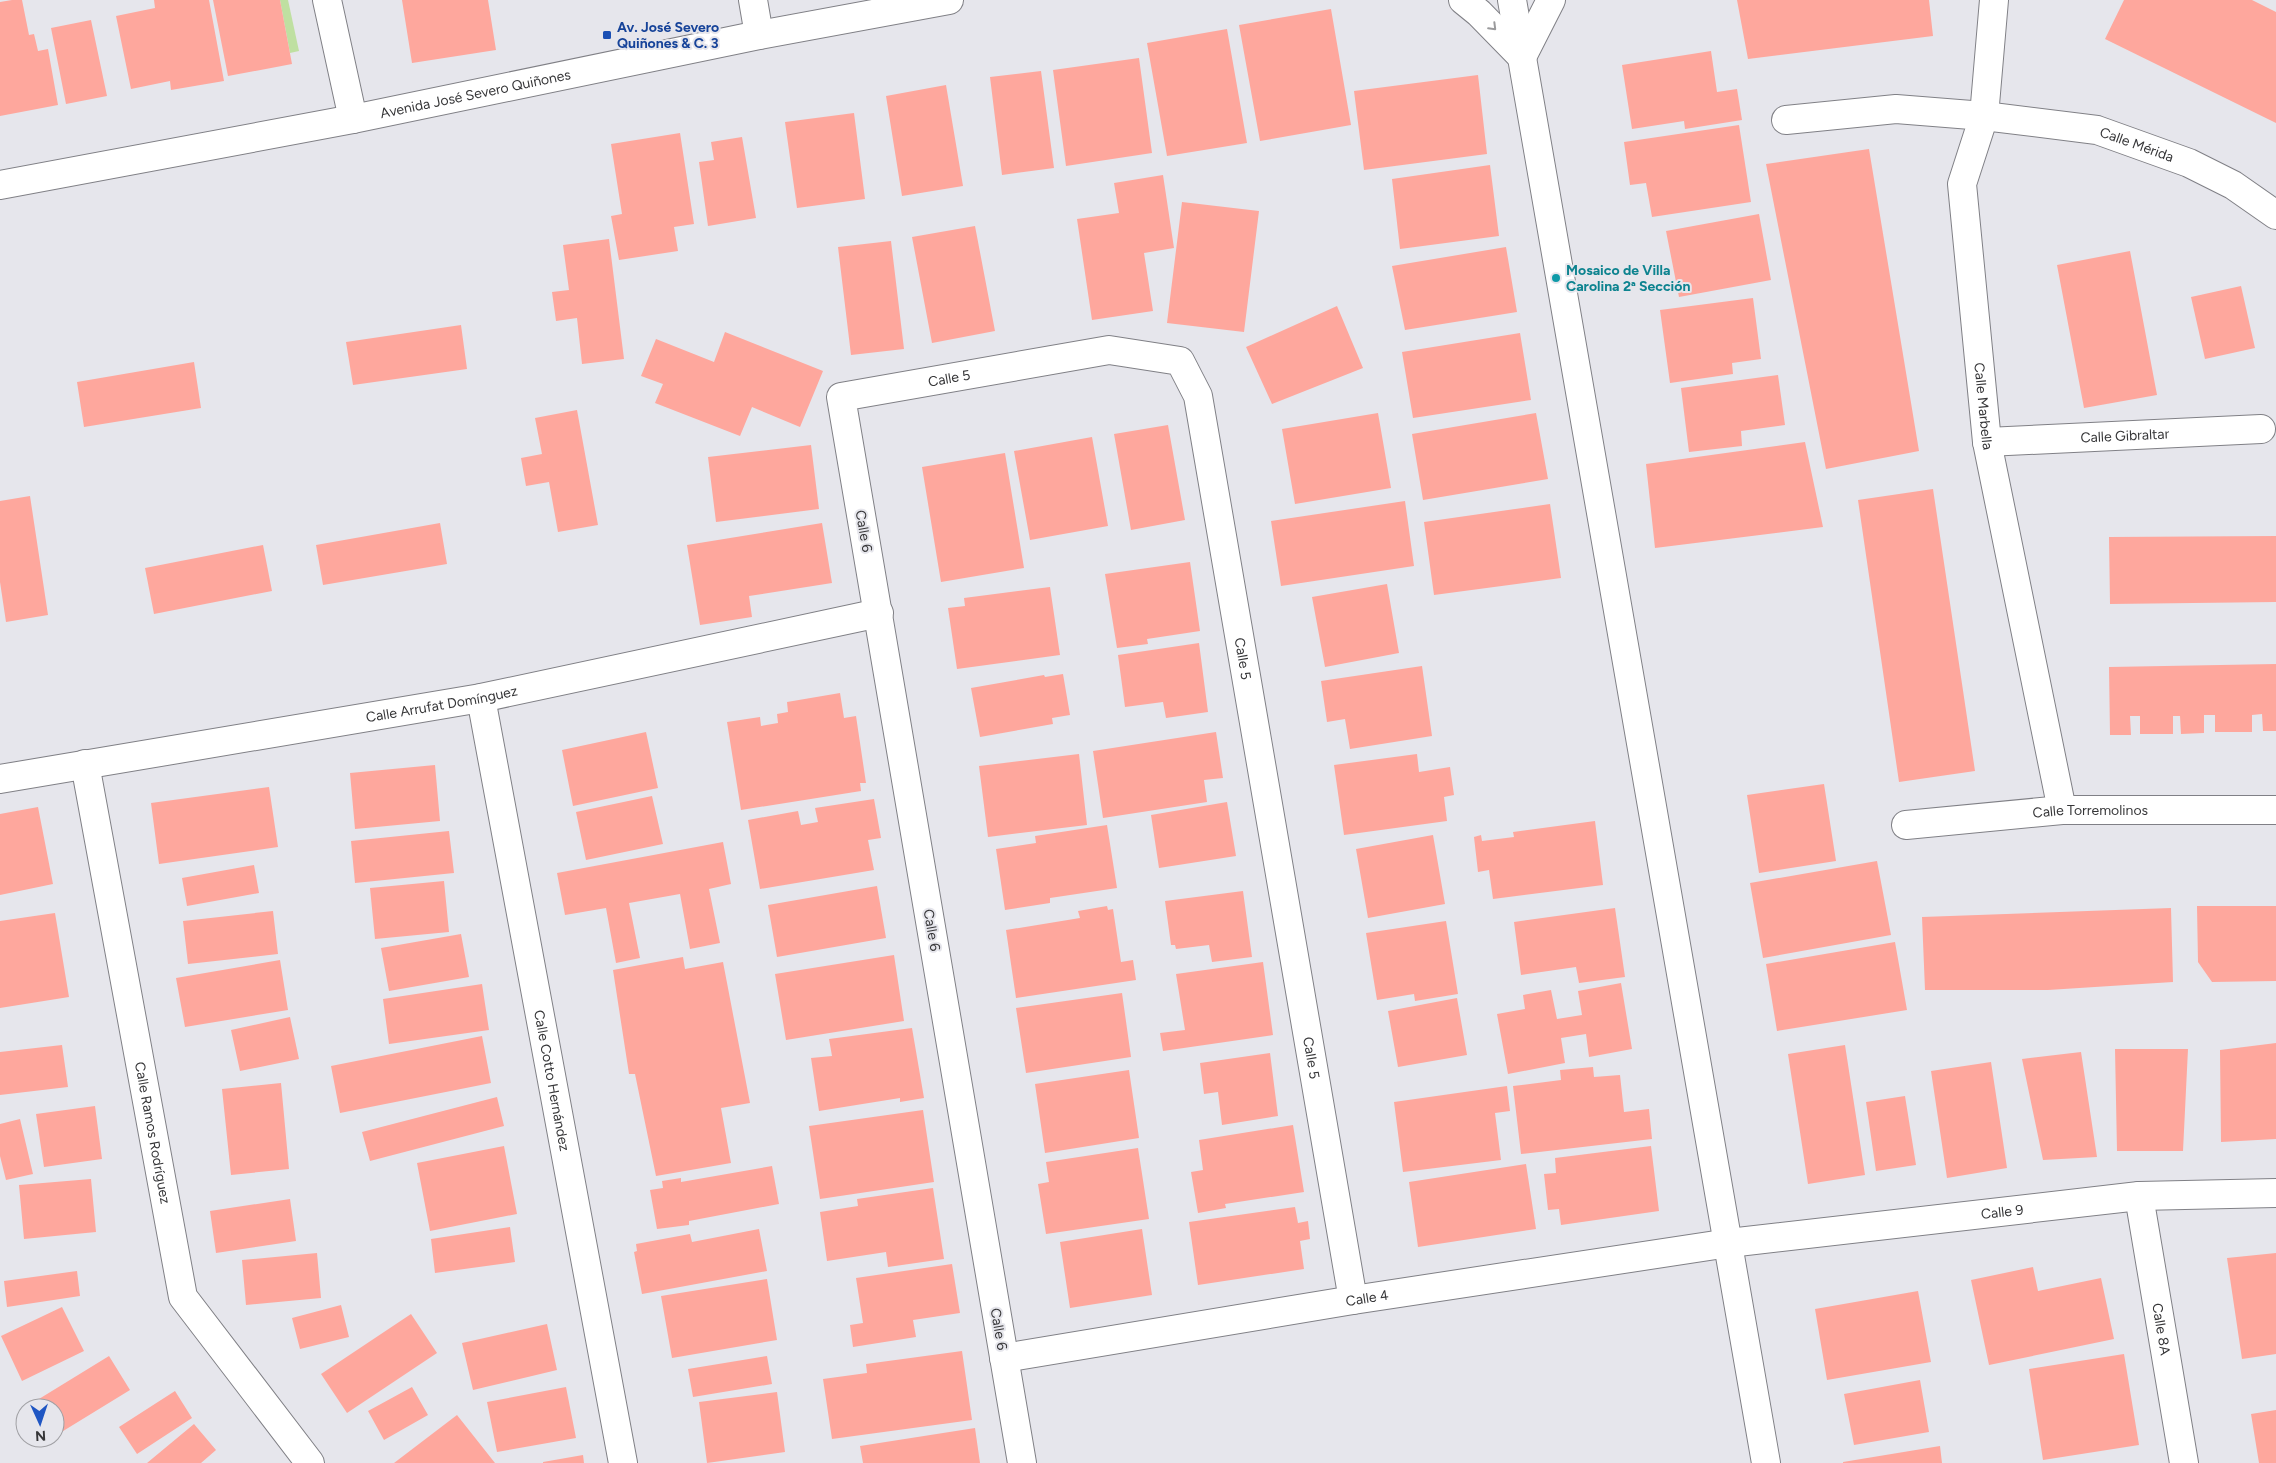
<svg xmlns="http://www.w3.org/2000/svg" width="2276" height="1463" viewBox="0 0 2276 1463" font-family="Figtree,sans-serif">
<style>
.green{fill:#bfe0a1}
.building{fill:#fea79d}
.lines{fill:none;stroke-linecap:round;stroke-linejoin:round}
.street-casing{stroke:#808086;stroke-width:30}
.secondary-casing{stroke:#808086;stroke-width:30}
.street{stroke:#fff;stroke-width:28}
.secondary{stroke:#fff;stroke-width:28}
.oneway{stroke:#9a9a9c}
.transit-dot{fill:#1a4fb4;stroke:#e6e6ec;stroke-width:2}
.culture-dot{fill:#0f9aa8;stroke:#e6e6ec;stroke-width:2}
.labels{text-anchor:middle;stroke-width:4;stroke-linejoin:round;paint-order:stroke}
.transit-label{font-size:14px;font-weight:bold;fill:#164399;stroke:#e6e6ec;text-anchor:start}
.street-label{font-size:14px;fill:#363638;stroke:#e6e6ec}
.culture-label{font-size:14px;font-weight:bold;fill:#0d838f;stroke:#e6e6ec;text-anchor:start}
</style>
<rect width="100%" height="100%" fill="#e6e6ec"/>
<!-- green -->
<path class="green" d="M280,0H288L299,51L290,53Z"/>
<!-- building -->
<path class="building" d="M12,0H22L29,35L34,34L38,51L48,49L58,105L0,116V2Z
M154,0H209L224,81L171,90L170,81L131,89L116,16L155,8Z
M213,0H280L292,64L228,76Z
M402,0H488L496,50L412,63Z
M1737,0H1929L1933,36L1748,59Z
M2124,0H2252L2276,12V123L2105,39Z
M1331,9L1351,125L1260,141L1239,25Z
M91,20L107,96L66,104L51,28Z
M1227,29L1247,143L1167,156L1147,43Z
M1711,51L1717,92L1737,89L1742,120L1685,129L1684,121L1632,129L1622,65Z
M1139,58L1152,153L1066,166L1053,70Z
M1041,71L1054,168L1002,175L990,77Z
M1478,75L1487,154L1364,170L1354,91Z
M946,85L963,186L902,196L886,96Z
M854,113L865,199L797,208L785,122Z
M1739,125L1751,202L1652,217L1646,183L1630,185L1624,142Z
M680,133L694,224L674,227L678,251L619,260L611,216L622,214L611,144Z
M742,137L756,218L708,226L699,162L714,160L711,142Z
M1869,149L1919,451L1826,469L1766,164Z
M1490,165L1499,236L1400,249L1392,179Z
M1163,175L1174,248L1144,253L1153,311L1092,320L1077,219L1119,213L1114,183Z
M1182,202L1259,211L1244,332L1167,323Z
M1759,214L1771,280L1679,297L1666,231Z
M975,226L995,331L932,343L912,237Z
M609,239L624,359L582,364L577,318L556,321L552,292L569,290L563,245Z
M891,241L904,349L851,355L838,247Z
M1506,247L1517,312L1405,330L1392,266Z
M2130,251L2157,395L2084,408L2057,265Z
M2241,286L2255,348L2205,359L2191,297Z
M1753,298L1761,359L1732,363L1733,374L1670,383L1660,310Z
M1337,306L1363,368L1272,404L1246,347Z
M461,325L467,369L353,385L346,342Z
M725,332L823,371L800,427L752,407L740,436L655,403L663,384L641,376L656,339L714,362Z
M1520,333L1531,400L1413,418L1402,352Z
M194,362L201,408L84,427L77,382Z
M1778,375L1785,425L1741,431L1742,446L1689,452L1681,388Z
M577,410L598,525L558,532L549,482L526,486L521,458L542,454L535,418Z
M1378,413L1391,488L1295,504L1282,429Z
M1536,413L1548,479L1423,500L1412,434Z
M1168,425L1185,520L1131,530L1114,434Z
M1092,437L1108,526L1030,540L1014,451Z
M1805,442L1823,527L1655,548L1646,464Z
M811,445L819,509L716,522L708,457Z
M1005,453L1024,568L941,582L922,467Z
M1933,489L1975,771L1899,782L1858,500Z
M30,496L48,615L6,622L0,582V501Z
M1405,501L1414,566L1281,586L1271,521Z
M1550,504L1561,578L1434,595L1424,522Z
M440,523L447,564L323,585L316,545Z
M822,523L832,583L749,596L752,617L700,625L687,545Z
M2276,536V602L2110,604L2109,537Z
M263,545L272,591L154,614L145,568Z
M1190,562L1200,631L1147,639L1148,644L1117,648L1105,574Z
M1387,584L1399,653L1325,667L1312,597Z
M1050,587L1060,655L957,669L948,608L965,606L964,598Z
M1199,643L1208,712L1166,718L1163,702L1125,707L1118,655Z
M2276,664V731H2263L2262,714L2252,715V732H2215V715H2204V733L2181,734L2180,716H2173V734H2140V716H2130L2131,735H2110L2109,667Z
M1422,666L1432,736L1350,749L1345,719L1327,722L1321,681Z
M1063,674L1070,715L1052,718L1053,724L980,737L971,688L1044,675L1045,677Z
M840,693L844,718L856,716L866,783H860L861,791L741,810L727,722L760,717L761,726L778,723L777,714L788,712L787,702Z
M646,732L658,788L573,806L562,750Z
M1216,732L1223,778L1204,780L1207,802L1103,818L1093,751Z
M1079,754L1087,825L988,837L979,766Z
M1417,754L1419,772L1450,767L1454,795L1444,797L1447,821L1344,835L1334,765Z
M435,765L440,821L355,829L350,773Z
M1824,784L1836,861L1759,873L1747,795Z
M269,787L278,847L159,864L151,803Z
M652,796L663,844L586,860L576,812Z
M874,799L881,838L868,840L874,870L760,889L748,820L798,811L801,825L818,822L815,808Z
M1227,802L1236,856L1159,868L1151,815Z
M38,807L53,884L0,895V814Z
M1595,821L1603,885L1493,899L1489,870L1478,872L1474,837L1481,835L1482,841L1514,837L1513,832Z
M1107,825L1117,888L1050,898V903L1005,910L996,849L1036,843L1035,836Z
M449,831L454,873L355,883L351,841Z
M1433,835L1445,904L1368,918L1356,849Z
M723,842L731,884L709,889L720,943L690,949L680,894L629,903L640,958L616,963L606,908L565,915L557,873Z
M1877,861L1891,935L1763,958L1750,883Z
M254,865L259,893L187,906L182,878Z
M444,881L449,932L375,939L370,888Z
M877,886L886,938L777,957L768,905Z
M1243,891L1252,957L1212,962L1209,945L1176,949L1175,945H1171L1165,901Z
M1107,906L1108,910L1113,909L1121,962L1133,960L1136,980L1016,998L1006,930L1080,918L1078,911Z
M2197,906H2276V981L2212,982L2198,962Z
M1615,908L1625,977L1579,983L1576,967L1521,975L1514,922Z
M2171,908L2173,982L2048,990H1925L1922,917Z
M273,911L278,954L188,964L183,921Z
M55,913L69,997L0,1008V921Z
M1446,921L1458,994L1415,1001L1414,994L1377,1000L1366,933Z
M461,934L469,977L389,991L381,948Z
M1895,942L1907,1010L1777,1031L1766,964Z
M894,955L904,1021L786,1040L775,974Z
M683,957L685,969L723,962L750,1103L721,1108L731,1163L656,1176L635,1074H629L613,970Z
M280,960L288,1010L185,1027L176,978Z
M1263,962L1273,1035L1163,1051L1160,1033L1185,1030L1176,974Z
M1621,983L1632,1049L1589,1057L1586,1034L1561,1038L1565,1063L1508,1074L1497,1014L1525,1009L1523,995L1551,990L1557,1019L1582,1015L1578,991Z
M482,984L489,1030L389,1044L383,999Z
M1122,993L1131,1057L1026,1073L1016,1008Z
M1457,998L1467,1055L1398,1067L1388,1011Z
M290,1017L299,1059L240,1071L231,1030Z
M912,1028L924,1098L900,1102V1098L819,1111L811,1058L832,1056L829,1039Z
M482,1036L491,1083L340,1113L331,1066Z
M2276,1043V1139L2221,1142L2220,1050Z
M62,1045L68,1087L0,1095V1052Z
M1845,1045L1865,1175L1808,1184L1788,1054Z
M2115,1049H2188L2183,1151H2117Z
M2081,1052L2097,1157L2043,1160L2022,1059Z
M1270,1053L1278,1116L1222,1125L1218,1092L1204,1094L1200,1063Z
M1991,1062L2007,1168L1947,1178L1931,1071Z
M1593,1067L1594,1077L1620,1075L1624,1112L1649,1109L1652,1139L1521,1154L1513,1086L1561,1080L1560,1070Z
M1129,1070L1139,1138L1045,1153L1035,1084Z
M281,1083L289,1169L231,1175L222,1089Z
M1507,1086L1510,1111L1495,1113L1501,1160L1403,1172L1394,1102Z
M1905,1096L1916,1165L1876,1171L1866,1102Z
M497,1097L504,1126L370,1161L362,1132Z
M95,1106L102,1159L44,1167L36,1114Z
M923,1110L934,1182L820,1199L809,1126Z
M20,1119L33,1174L6,1180L0,1156V1124Z
M1293,1125L1304,1192L1225,1204L1226,1208L1198,1213L1191,1172L1203,1170L1199,1140Z
M504,1146L517,1214L430,1231L417,1163Z
M1651,1146L1659,1211L1561,1225L1559,1209L1548,1210L1544,1174L1556,1173L1555,1158Z
M1138,1148L1149,1219L1046,1234L1038,1184L1049,1182L1046,1162Z
M1526,1164L1536,1229L1418,1247L1409,1182Z
M772,1166L779,1204L689,1221V1225L657,1229L650,1190L663,1188L662,1181L681,1178V1182Z
M91,1179L96,1232L24,1239L19,1185Z
M933,1188L944,1259L888,1267L886,1252L827,1261L820,1212L858,1206L857,1199Z
M290,1199L296,1241L216,1253L210,1211Z
M1295,1207L1298,1223L1308,1221L1310,1239L1300,1241L1304,1269L1198,1285L1189,1222Z
M510,1227L515,1262L435,1273L431,1239Z
M759,1229L767,1271L642,1294L634,1252L637,1251L636,1244L690,1234L692,1242Z
M1142,1229L1152,1295L1070,1308L1060,1242Z
M317,1253L321,1298L246,1305L242,1260Z
M2276,1253V1354L2242,1359L2227,1258Z
M952,1264L960,1313L913,1320L916,1337L853,1347L850,1325L863,1323L856,1278Z
M2033,1267L2038,1291L2101,1278L2114,1339L1989,1365L1971,1280Z
M77,1271L80,1296L7,1307L4,1281Z
M767,1279L777,1340L672,1358L661,1296Z
M1918,1291L1931,1362L1827,1380L1815,1309Z
M341,1305L349,1337L300,1349L292,1318Z
M62,1307L84,1351L22,1381L1,1336Z
M411,1314L437,1353L347,1413L321,1374Z
M547,1324L557,1370L473,1390L462,1343Z
M962,1351L972,1420L832,1439L823,1379L867,1373L866,1364Z
M2124,1354L2139,1445L2043,1460L2029,1369Z
M109,1356L130,1390L55,1436V1408H25V1416L21,1410Z
M767,1356L772,1384L693,1397L688,1369Z
M1920,1380L1929,1432L1854,1445L1844,1394Z
M412,1387L428,1415L384,1440L368,1411Z
M566,1387L576,1438L497,1452L487,1402Z
M175,1391L192,1418L137,1454L119,1427Z
M777,1392L785,1452L707,1463L699,1402Z
M2276,1410V1463H2259L2251,1414Z
M457,1415L495,1463H394Z
M194,1424L216,1450L201,1463H147Z
M975,1428L980,1463H863L860,1446Z
M1940,1446L1942,1463H1843V1462Z
M583,1455L584,1463H543V1462Z"/>
<g class="lines">
<!-- street casing -->
<g class="street-casing">
<g id="street">
<path d="M327,0L353,119"/>
<path d="M753,0L759,35"/>
<path id="s1" d="M1994,0L1984,116L1962,184L1987,442L2062,810"/>
<path id="s2" d="M1786,120L1896,109L1984,116L2097,130L2189,163L2233,185L2276,215"/>
<path id="s3" d="M1987,442L2261,429"/>
<path id="s4" d="M481,698L623,1463"/>
<path id="s5" d="M85,764L183,1297L310,1463"/>
<path id="s6" d="M0,779L481,698L879,613"/>
<path id="s7" d="M1906,825L2062,810H2276"/>
<path id="s8" d="M2139,1196L2184,1463"/>
<path id="s9" d="M1004,1358L1353,1300L1729,1243L2139,1196L2276,1193"/>
<path id="s10" d="M1022,1463L841,397L1109,350L1180,361L1198,396L1353,1300"/>
</g>
</g>
<!-- secondary casing -->
<g class="secondary-casing">
<g id="secondary">
<path d="M1463,0L1479,13L1522,57L1551,0"/>
<path d="M1512,0L1766,1463"/>
<path id="s11" d="M0,185L353,119L759,35L949,0"/>
</g>
</g>
<!-- street -->
<use href="#street" class="street"/>
<!-- secondary -->
<use href="#secondary" class="secondary"/>
</g>
<!-- one-way arrows -->
<defs><path id="oneway-chevron" d="M-2-3.5L2.5 0L-2 3.5" fill="none" stroke-width="1.6" stroke-linecap="round" stroke-linejoin="round" transform="scale(1.25)"/></defs>
<use class="oneway" href="#oneway-chevron" transform="translate(1493 27) rotate(45)"/>
<!-- markers -->
<rect class="transit-dot" x="602" y="30" width="10" height="10" rx="2.5"/>
<circle class="culture-dot" cx="1556" cy="278" r="5"/>
<g class="labels">
<!-- transit labels -->
<g class="transit-label">
<text x="617" y="32">Av. José Severo<tspan x="617" dy="16">Quiñones &amp; C. 3</tspan></text>
</g>
<!-- street labels -->
<g class="street-label">
<text dy="5" stroke="none"><textPath href="#s11" startOffset="484">Avenida José Severo Quiñones</textPath></text>
<text dy="5" stroke="none"><textPath href="#s2" startOffset="355">Calle Mérida</textPath></text>
<text dy="5" stroke="none"><textPath href="#s10" startOffset="1191">Calle 5</textPath></text>
<text dy="5" stroke="none"><textPath href="#s1" startOffset="411">Calle Marbella</textPath></text>
<text dy="5" stroke="none"><textPath href="#s3" startOffset="138">Calle Gibraltar</textPath></text>
<text transform="translate(864 531) rotate(80)" y="5">Calle 6</text>
<text dy="5" stroke="none"><textPath href="#s10" startOffset="1731">Calle 5</textPath></text>
<text dy="5" stroke="none"><textPath href="#s6" startOffset="448">Calle Arrufat Domínguez</textPath></text>
<text dy="5" stroke="none"><textPath href="#s7" startOffset="185">Calle Torremolinos</textPath></text>
<text transform="translate(932 930) rotate(80)" y="5">Calle 6</text>
<text dy="5" stroke="none"><textPath href="#s10" startOffset="2136">Calle 5</textPath></text>
<text dy="5" stroke="none"><textPath href="#s4" startOffset="389">Calle Cotto Hernández</textPath></text>
<text dy="5" stroke="none"><textPath href="#s5" startOffset="375">Calle Ramos Rodríguez</textPath></text>
<text dy="5" stroke="none"><textPath href="#s9" startOffset="1009">Calle 9</textPath></text>
<text dy="5" stroke="none"><textPath href="#s9" startOffset="368">Calle 4</textPath></text>
<text transform="translate(999 1329) rotate(80)" y="5">Calle 6</text>
<text dy="5" stroke="none"><textPath href="#s8" startOffset="135">Calle 8A</textPath></text>
</g>
<!-- culture labels -->
<g class="culture-label">
<text x="1566" y="275">Mosaico de Villa<tspan x="1566" dy="16">Carolina 2ª Sección</tspan></text>
</g>
</g>
<!-- north arrow -->
<g transform="translate(40 1423) rotate(177)"><circle r="24" fill="#e6e6ec" stroke="#a0a0a4"/>
<path d="M0-4L9 19L0 12L-9 19Z" fill="#1f56c3"/>
<text y="-8" font-size="14" font-weight="bold" text-anchor="middle" fill="#363638">N</text>
</g>
</svg>
